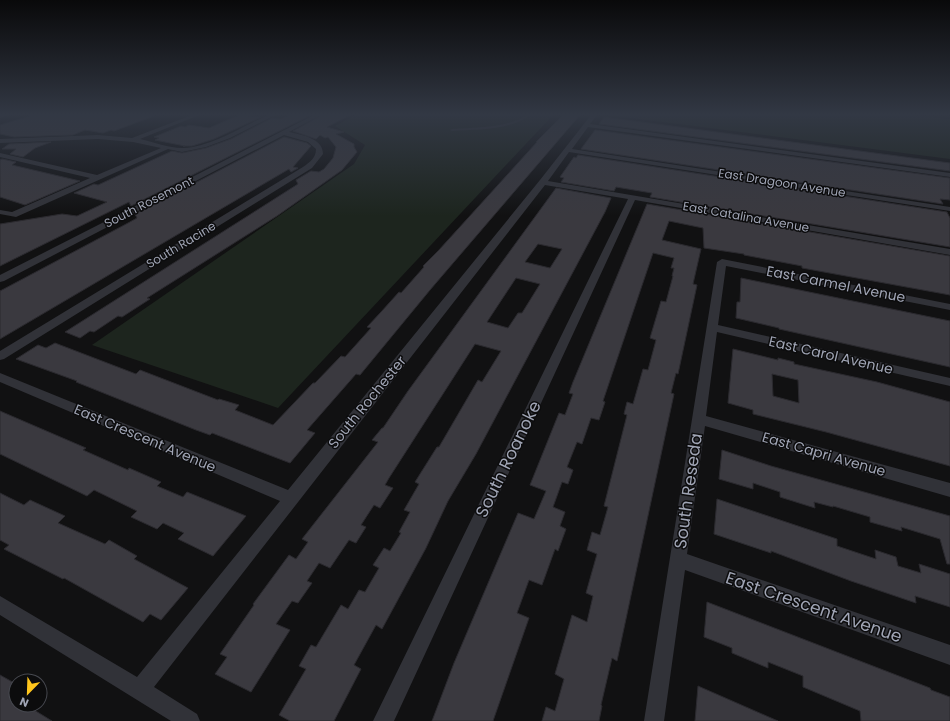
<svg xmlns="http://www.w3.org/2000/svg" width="950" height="721" viewBox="0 0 950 721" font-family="Poppins,sans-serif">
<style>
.green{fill:#1d251e}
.building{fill:#3a393f;stroke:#2b2a2f;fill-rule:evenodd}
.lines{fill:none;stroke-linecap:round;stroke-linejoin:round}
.service{fill:#313238;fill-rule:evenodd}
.minor{fill:#313238;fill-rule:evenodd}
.labels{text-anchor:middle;stroke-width:3;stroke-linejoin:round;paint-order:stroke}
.far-street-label{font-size:12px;fill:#a0a5b5;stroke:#0c0c0d}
.street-label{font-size:14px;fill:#a0a5b5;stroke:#0c0c0d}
.near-street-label{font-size:17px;fill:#a0a5b5;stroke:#0c0c0d}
</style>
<rect width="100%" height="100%" fill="#111112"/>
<!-- green -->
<path class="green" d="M356,115H553L278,408L92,345L354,164L365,145L335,126Z
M608,115H912L950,119V159Z"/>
<!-- building -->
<path class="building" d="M33,115H154V116L114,131L111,130L103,133L85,130L73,135L14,137L0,134V125Z
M239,115L261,117L214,139L192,146H183H185L155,140L159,138L154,137L181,126L185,127L189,125L209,128Z
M290,115H311L131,206L129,202L0,266V224L62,214L77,216L107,202L74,193L94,184L98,185L172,151L182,153L206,148L231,139L272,118L280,119Z
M322,115H350L327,127L344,132L336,134L354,144V147L357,152L342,170L277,216L147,298L150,299L122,317L118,316L94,332L90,331L80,338L65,332L298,184L296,180L311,171L319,172L324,169L333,158L336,147L328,137L325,138L320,135L316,139L293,131Z
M563,115H580L430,290L360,375L356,374L307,430L315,433L290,463L212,433L210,435L196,430L76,382L77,381L16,359L38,345L46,348L55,343L136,374L140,370L218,400L219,399L239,405L235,410L273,425L313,383H315L341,356L345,357L371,328L367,327L381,312L399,292L401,293L424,267L423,266L438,251L537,142H536Z
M604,117L950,163V171L599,124Z
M595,130L950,178V200L940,199L943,204L581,149Z
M284,137L307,143L311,146L293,167L298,168L291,172L289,169L0,339V291L128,223L137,218L135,214Z
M51,142L35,148L23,157L10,154L16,149H2L9,144Z
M578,155L947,212L950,218V247L650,197L652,193L616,187L614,191L561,182L564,178L560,177L574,157L576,158Z
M2,159L16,162L12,165L80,181L25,205L0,197V160Z
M556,188L611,198L605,212L476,454L448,501L426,548L382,629L376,625L354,665L361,669L334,721H290L279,715L306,669L299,666L311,645L316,647L341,605L348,609L359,590L365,592L379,568L373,565L384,548L390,551L401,533L399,532L410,512L404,510L419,484L415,482L437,447H439L478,380L482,382L501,351L475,344L389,478L385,485L393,488L380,508L374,505L361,525L366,527L356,543L349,540L330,568L319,563L307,581L312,583L298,603L292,601L276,624L290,630L251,692L215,674L227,657L220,654L254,605L253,604L289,555L296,559L308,542L302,539L378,442L372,440L382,428H383L408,391ZM538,244L562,249L550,268L525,262ZM516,278L540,284L522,313H518L508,328L487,322Z
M647,204L950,256V295L802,268V266L744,255V254L704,248L703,228L669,221L662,240L701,249L693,284L697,285L678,374L676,373L671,393L674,394L617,661L612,658L601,705L602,706L599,721H542L546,707L555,711L564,679L555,674L572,615L587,622L593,596L586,593L597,554L587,550L592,532L600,535L608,507L604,506L627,415L624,414L627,402L633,404L643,369L648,370L656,340L650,338L661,301L666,302L673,276H672L674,268H671L674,258L653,253L603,401L605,402L599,420L591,418L582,444L577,442L567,467L573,470L568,484L562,482L553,507L565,512L560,526L566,529L558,551L555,549L542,585L529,580L517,613L529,618L493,721H432L454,663L518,513L534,519L546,491L530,485L559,413L565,415L573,394L569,393L573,382Z
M741,278L950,321V367L779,329V328L736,318L737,302H740Z
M733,349L778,360V358L794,362V364L877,382L950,402V466L826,432L753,414V410L728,403ZM772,374L798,380L799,403L773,396Z
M0,411L86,448L83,450L128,470L129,468L161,482L157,486L183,497L187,492L246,516L213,556L178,539L184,533L163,523L157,529L131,517L137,511L94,490L87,496L0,454Z
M722,450L771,466L950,516V564H947L940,539L901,527L902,531L870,522V517L833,506V507L814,502L815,508L780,497V492L753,483V489L719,479Z
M0,493L24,505L30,500L65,516L58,523L105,544L109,540L137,556L134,559L188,588L161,620L150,614L143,622L64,578L63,579L4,549L9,545L0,540Z
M717,499L837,539V546L876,559L875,550L896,557L898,566L921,573L919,564L950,574V607L915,596L916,603L851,581L771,551V553L714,534Z
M707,602L930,688L931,690L950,697V721H861L860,711L803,687V676L768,662V668L732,653V648L704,637Z
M0,675L16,684V705H26L52,721H0Z
M698,686L778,721H695Z"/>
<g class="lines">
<!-- service -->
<path class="service" d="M528,115H530C509,131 477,129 452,131L450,130L452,129C478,127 505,128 528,115Z"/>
<!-- minor -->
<path class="minor" d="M0,115H8L0,118Z
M192,115H199L140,139C154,142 169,148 182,148C207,149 246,125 268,115H275L230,138L206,147L182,152L168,149L16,217L0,214V210L12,212L90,178L0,157V153L97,175L161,148L133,142L98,139L0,143V139L98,135L132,138Z
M314,115H321L289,132C302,135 323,138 323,154L312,168L4,359L0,360V351L303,167C310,162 316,158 316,149L308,142L284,135L4,281L0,282V275Z
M591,115H597L590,124L950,173V177L588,127L572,149L950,207V211L569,152L548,181L950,249V255L635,200L394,721H373L628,199L545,185L154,687L197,714L200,721H171L0,615V596L137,677L280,501L0,382V373L288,490L540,180Z
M722,259L950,304V310L726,266L718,325L950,378V386L717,332L706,416L950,483V497L705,426L687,554L950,645V665L685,570L664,721H644L717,262Z"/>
</g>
<!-- sky -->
<linearGradient id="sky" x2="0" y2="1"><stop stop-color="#09090a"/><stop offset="0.53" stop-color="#323844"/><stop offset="1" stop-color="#323844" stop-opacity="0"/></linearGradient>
<rect width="950" height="216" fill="url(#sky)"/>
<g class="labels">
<!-- far-street labels -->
<g class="far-street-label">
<text transform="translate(782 183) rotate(9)" y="4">East Dragoon Avenue</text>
<text transform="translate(149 202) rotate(-27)" y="4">South Rosemont</text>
<text transform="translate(746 217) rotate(10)" y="4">East Catalina Avenue</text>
<text transform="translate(181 245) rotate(-31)" y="4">South Racine</text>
</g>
<!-- street labels -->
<g class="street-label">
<text transform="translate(836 284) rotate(11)" y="5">East Carmel Avenue</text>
<text transform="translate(831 355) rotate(13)" y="5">East Carol Avenue</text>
<text transform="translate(367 402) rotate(-51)" y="5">South Rochester</text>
<text transform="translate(145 438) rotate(23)" y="5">East Crescent Avenue</text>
<text transform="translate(824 454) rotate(16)" y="5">East Capri Avenue</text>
</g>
<!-- near-street labels -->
<g class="near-street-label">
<text transform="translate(508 459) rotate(-64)" y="6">South Roanoke</text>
<text transform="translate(688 491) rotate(-82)" y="6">South Reseda</text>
<text transform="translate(814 607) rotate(19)" y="6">East Crescent Avenue</text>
</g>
</g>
<!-- north arrow -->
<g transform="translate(28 693) rotate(203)"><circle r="19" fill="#0c0c0d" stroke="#474950"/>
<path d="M0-3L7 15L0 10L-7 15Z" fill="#ffc51c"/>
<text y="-6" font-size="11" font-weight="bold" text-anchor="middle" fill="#a0a5b5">N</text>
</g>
</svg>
